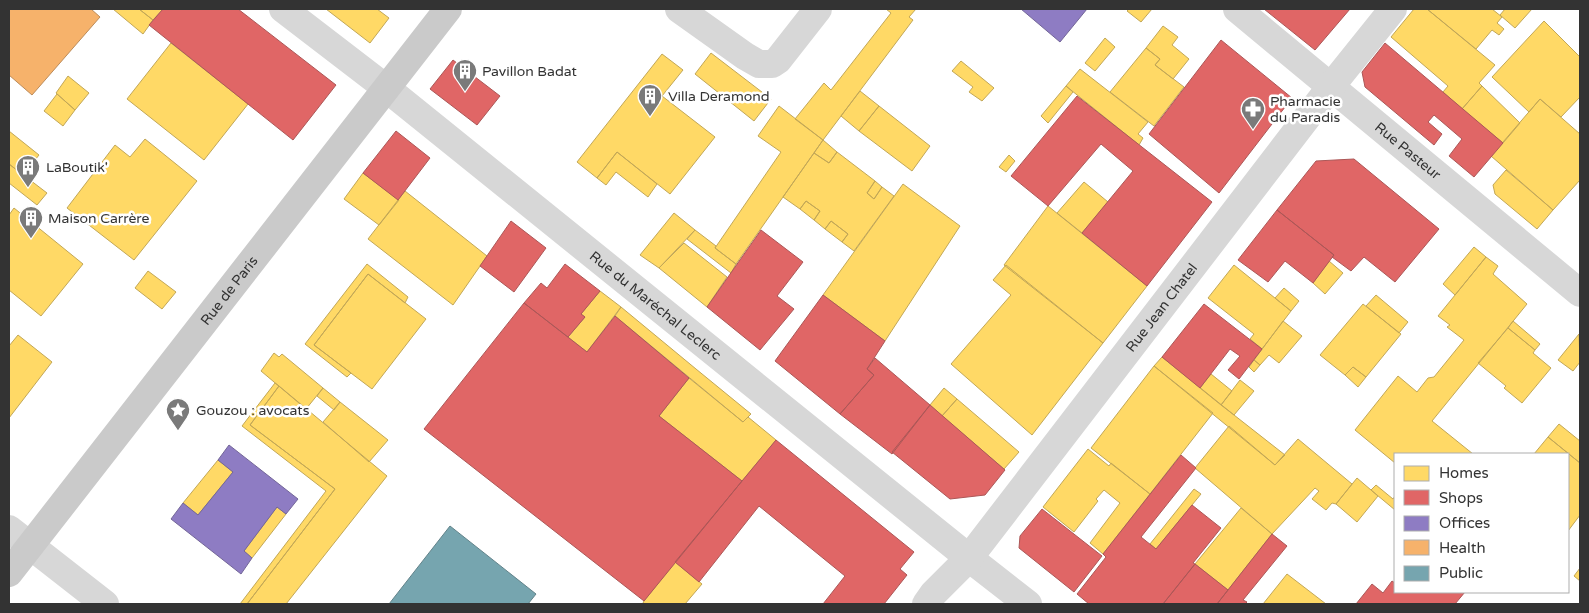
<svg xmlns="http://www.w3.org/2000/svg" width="1589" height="613" viewBox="0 0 1589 613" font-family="'Varela Round',sans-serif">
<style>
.homes{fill:#ffd966;stroke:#c2a757}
.shops{fill:#e06666;stroke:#ac5757}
.offices{fill:#8e7cc3;stroke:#736698}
.health{fill:#f6b26b;stroke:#bc8c5a}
.public{fill:#76a5af;stroke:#62838a}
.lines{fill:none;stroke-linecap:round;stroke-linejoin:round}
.minor{stroke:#d7d7d7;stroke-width:28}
.major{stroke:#cacaca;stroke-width:28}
.labels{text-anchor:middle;stroke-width:5;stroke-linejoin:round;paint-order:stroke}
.poi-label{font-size:14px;fill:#333;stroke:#fff;text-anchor:start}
.street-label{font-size:14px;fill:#333;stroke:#fff}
</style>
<rect width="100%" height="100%" fill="#fff"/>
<!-- homes -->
<path class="homes" d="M113,9H139L153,20L143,34Z
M139,9H163L153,20Z
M326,9H377L389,18L370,43Z
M886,9H916L909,17L913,20L823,140L795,119L824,83L831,90L891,13Z
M1129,9H1152L1141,22L1127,11Z
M1414,9H1427L1495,65L1479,83L1482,86L1462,109L1443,92L1448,86L1391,37Z
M1427,9H1492L1502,17L1497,23L1504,29L1499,35L1492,30L1476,49Z
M1505,9H1532L1515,28L1500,15Z
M1544,21L1580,57V97L1561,117L1540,99L1529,112L1492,77Z
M1163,26L1178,37L1172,45L1189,59L1173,79L1155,65L1160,59L1146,48Z
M1105,38L1115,47L1095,71L1085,63Z
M171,43L248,104L204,160L127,99Z
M1146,48L1160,59L1155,65L1184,87L1154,126L1110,92Z
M711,53L771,99L754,121L695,74Z
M662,54L683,70L662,96L715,137L670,194L617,152L597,178L577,162Z
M961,61L994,88L982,101L969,92L973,87L952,71Z
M1080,69L1148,122L1138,134L1143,138L1139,145L1066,86Z
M68,76L89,93L75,110L56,93Z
M1066,86L1073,92L1048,123L1041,116Z
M1482,86L1520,123L1503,143L1462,109Z
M860,91L879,106L859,131L841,116Z
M57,94L75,110L63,126L44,111Z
M1540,99L1580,134V180L1553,210L1491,156Z
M779,106L823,140L736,264L715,248L781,152L758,136Z
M879,106L930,146L912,171L859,131Z
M9,131L39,155L23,175L9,164Z
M145,139L197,181L134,260L67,208L115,145L130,157Z
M823,140L837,152L829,163L814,153Z
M617,152L657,184L648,197L616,172L606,185L597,178Z
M837,152L875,181L867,193L874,199L882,187L894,196L854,251L842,242L848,234L831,221L825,229L814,220L820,211L806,201L800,209L783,197L814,153L829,163Z
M1009,155L1015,161L1006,172L999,167Z
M9,164L47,193L37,205L9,183Z
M1506,170L1553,210L1537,229L1495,194L1493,185Z
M363,173L399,200L379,225L344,199Z
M875,181L882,187L874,199L867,193Z
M1084,182L1108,202L1082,233L1057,213Z
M903,184L960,226L885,341L823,295Z
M405,191L487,256L453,305L368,239Z
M806,201L820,211L814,220L800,209Z
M1048,206L1147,286L1103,343L1004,265Z
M14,208L83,264L41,316L9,290V215Z
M674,213L695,230L659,268L640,255Z
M831,221L848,234L842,242L825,229Z
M695,230L716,246L715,248L736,264L731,273L687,239Z
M684,243L727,277L707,307L659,268Z
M1474,247L1486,257L1455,295L1443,284Z
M1486,257L1498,266L1493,274L1527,304L1432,421L1473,454H1395V463L1355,430L1398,376L1417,392L1428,378L1434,377L1464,340L1447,327L1450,325L1438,316Z
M1329,261L1343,273L1325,294L1313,283Z
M367,264L408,297L405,303L368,274L314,345L351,373L347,377L305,344Z
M1006,265L1103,343L1032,435L951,364L1011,295L993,280Z
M1234,265L1291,311L1262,349L1250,339L1254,334L1208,298Z
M148,271L176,292L162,309L135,288Z
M368,274L426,319L372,389L314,345Z
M1284,288L1299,301L1291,311L1275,298Z
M600,291L621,307L587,352L568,337L585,317L581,314Z
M1376,295L1408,322L1399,333L1366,306Z
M1363,304L1401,334L1366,377L1353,367L1345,375L1320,355Z
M621,307L696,369L751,414L743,422L615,316Z
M1283,321L1302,336L1279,363L1269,355L1260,365L1254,360Z
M1513,321L1540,344L1535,350L1508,328Z
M1508,328L1535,350L1533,353L1551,368L1522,403L1504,388L1506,386L1478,363Z
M1579,334L1580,362L1573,371L1558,360Z
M18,335L52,362L9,418V346Z
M274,353L279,357L282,354L323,388L306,409L261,371Z
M1162,357L1234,415L1285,455L1275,465L1154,366Z
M1254,360L1260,365L1254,372L1249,367Z
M1154,366L1213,413L1150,494L1091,448Z
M1353,367L1366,377L1358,387L1345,375Z
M1211,374L1232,391L1221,405L1200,388Z
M689,378L743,422L748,417L776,440L742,481L659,416Z
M1240,380L1254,391L1234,415L1221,405Z
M275,383L279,386L250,425L335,489L247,604H240L326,491L242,426Z
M279,386L387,476L286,604H247L335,489L250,425Z
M323,388L340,402L334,410L317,396Z
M944,388L957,399L942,416L930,405Z
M957,399L1019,452L1004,469L942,416Z
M340,402L388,440L369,462L323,422Z
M1559,424L1580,441V463L1548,437Z
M1229,426L1275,465L1298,439L1352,484L1336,504L1332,503L1326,510L1312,499L1319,491L1315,488L1272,534L1195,468Z
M1548,437L1580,463V515L1568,531V454H1534Z
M1088,449L1109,466L1111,463L1150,494L1103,554L1090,543L1120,503L1104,490L1096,499L1098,501L1074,532L1043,507Z
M218,460L233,472L198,515L183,503Z
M1357,478L1378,496L1357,522L1336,504Z
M1376,485L1393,499L1395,496V510L1371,490Z
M1194,489L1201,494L1156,549L1150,544Z
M277,507L286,514L252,558L244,551Z
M1241,508L1272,534L1228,590L1195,564Z
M675,562L702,584L685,604H644L643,603L644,601Z
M1580,568V581L1574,576Z
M1287,574L1326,604H1263Z"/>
<!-- shops -->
<path class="shops" d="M163,9H238L336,85L293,140L149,25Z
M1264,9H1350L1315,50Z
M1221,40L1292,98L1219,193L1149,134Z
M1385,43L1503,143L1474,177L1449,156L1462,139L1434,115L1428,122L1442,134L1434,145L1365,87L1362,72Z
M453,60L500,96L477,125L430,89Z
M1077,96L1212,202L1147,286L1082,233L1133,171L1101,144L1048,206L1011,176Z
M396,131L430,158L398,200L363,173Z
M1354,159L1439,229L1395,282L1364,257L1351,271L1332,257L1334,255L1277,210L1316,161Z
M1277,210L1334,255L1313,283L1285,261L1268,282L1238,260Z
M511,221L546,248L514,292L480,266Z
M761,230L803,262L777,296L794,309L760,350L707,307Z
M565,264L600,291L581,314L585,317L568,337L524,303L541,283L547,288Z
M823,295L885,341L867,369L874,375L840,414L775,361Z
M524,303L587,352L615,316L689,378L659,416L742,481L644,601L424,429Z
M1204,304L1262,349L1239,379L1228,370L1240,356L1230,349L1200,388L1162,357Z
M875,358L930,405L892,454L840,414L874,375L867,369Z
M930,405L1005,470L985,495L950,499L892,452Z
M776,440L914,552L900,569L907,575L884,604H823L845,576L759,506L699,582L675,562Z
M1181,455L1196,468L1141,537L1156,549L1192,505L1221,528L1193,563L1195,564L1163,604H1089L1077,594L1106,557L1103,554Z
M1042,509L1102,556L1074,592L1019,548L1020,536Z
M1272,534L1287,546L1243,600L1247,602L1245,604H1217Z
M1195,564L1228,590L1217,604H1163Z
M1392,581L1395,583V592H1465L1455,604H1356L1372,584L1383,593Z"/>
<!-- offices -->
<path class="offices" d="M1021,9H1087L1060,42Z
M229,445L298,499L286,514L277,507L244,551L252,558L241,574L171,519L183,503L198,515L233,472L218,460Z"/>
<!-- health -->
<path class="health" d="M9,9H91L100,17L32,95L9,75Z"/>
<!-- public -->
<path class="public" d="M450,526L536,594L528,604H389Z"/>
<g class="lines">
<!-- minor -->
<g class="minor">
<path id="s1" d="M283,9L386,88L969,558L1028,604"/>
<path d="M679,9L745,56L759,64H772L778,60L818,9"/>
<path id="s2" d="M1237,9L1580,293"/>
<path d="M9,529L105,604"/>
<path id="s3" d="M926,604L933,594L969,558L1332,85L1393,9"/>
</g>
<!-- major -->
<path class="major" id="s4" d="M9,573L448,9"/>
</g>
<!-- icons -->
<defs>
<g id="building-pin" transform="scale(1.25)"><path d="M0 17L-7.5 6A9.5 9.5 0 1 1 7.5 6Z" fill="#7a7a7a" stroke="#fff"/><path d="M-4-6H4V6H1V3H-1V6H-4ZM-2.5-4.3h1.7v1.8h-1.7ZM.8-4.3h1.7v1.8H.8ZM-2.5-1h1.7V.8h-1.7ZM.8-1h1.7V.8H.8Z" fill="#fff"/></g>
<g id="pharmacy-pin" transform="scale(1.25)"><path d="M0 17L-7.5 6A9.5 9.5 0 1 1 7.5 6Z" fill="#7a7a7a" stroke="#fff"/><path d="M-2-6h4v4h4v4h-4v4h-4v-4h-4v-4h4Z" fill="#fff"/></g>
<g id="sight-pin" transform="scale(1.25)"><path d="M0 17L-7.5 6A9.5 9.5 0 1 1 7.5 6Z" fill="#7a7a7a" stroke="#fff"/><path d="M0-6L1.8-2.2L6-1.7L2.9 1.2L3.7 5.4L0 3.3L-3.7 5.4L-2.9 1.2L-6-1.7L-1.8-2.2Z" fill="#fff"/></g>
</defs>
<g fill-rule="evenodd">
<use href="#building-pin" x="465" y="71"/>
<use href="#building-pin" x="650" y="96"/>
<use href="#pharmacy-pin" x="1253" y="109"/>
<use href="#building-pin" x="28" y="167"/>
<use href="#building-pin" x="31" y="218"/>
<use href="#sight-pin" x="178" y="410"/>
</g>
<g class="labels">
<!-- poi labels -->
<g class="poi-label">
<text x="482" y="76">Pavillon Badat</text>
<text x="668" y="101">Villa Deramond</text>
<text x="1270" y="106">Pharmacie<tspan x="1270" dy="16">du Paradis</tspan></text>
<text x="46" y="172">LaBoutik'</text>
<text x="48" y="223">Maison Carrère</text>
<text x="196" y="415">Gouzou : avocats</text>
</g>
<!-- street labels -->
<g class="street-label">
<text dy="5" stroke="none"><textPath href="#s2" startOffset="222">Rue Pasteur</textPath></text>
<text dy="5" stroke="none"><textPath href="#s4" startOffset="358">Rue de Paris</textPath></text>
<text dy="5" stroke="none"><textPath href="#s1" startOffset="476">Rue du Maréchal Leclerc</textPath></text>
<text dy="5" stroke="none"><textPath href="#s3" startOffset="379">Rue Jean Chatel</textPath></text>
</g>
</g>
<!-- border -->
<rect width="1589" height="613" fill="none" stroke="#333333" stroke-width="20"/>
<!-- legend -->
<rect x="1394" y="453" width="175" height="140" fill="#ffffff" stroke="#adadad"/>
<rect x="1404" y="466" width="25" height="15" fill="#ffd966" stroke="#adadad"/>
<text x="1439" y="478" font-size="15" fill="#333333">Homes</text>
<rect x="1404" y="490" width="25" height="15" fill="#e06666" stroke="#adadad"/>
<text x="1439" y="503" font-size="15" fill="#333333">Shops</text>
<rect x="1404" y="516" width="25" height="15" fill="#8e7cc3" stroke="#adadad"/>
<text x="1439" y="528" font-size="15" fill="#333333">Offices</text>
<rect x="1404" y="540" width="25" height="15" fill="#f6b26b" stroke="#adadad"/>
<text x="1439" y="553" font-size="15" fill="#333333">Health</text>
<rect x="1404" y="566" width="25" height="15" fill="#76a5af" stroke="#adadad"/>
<text x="1439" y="578" font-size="15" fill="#333333">Public</text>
</svg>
